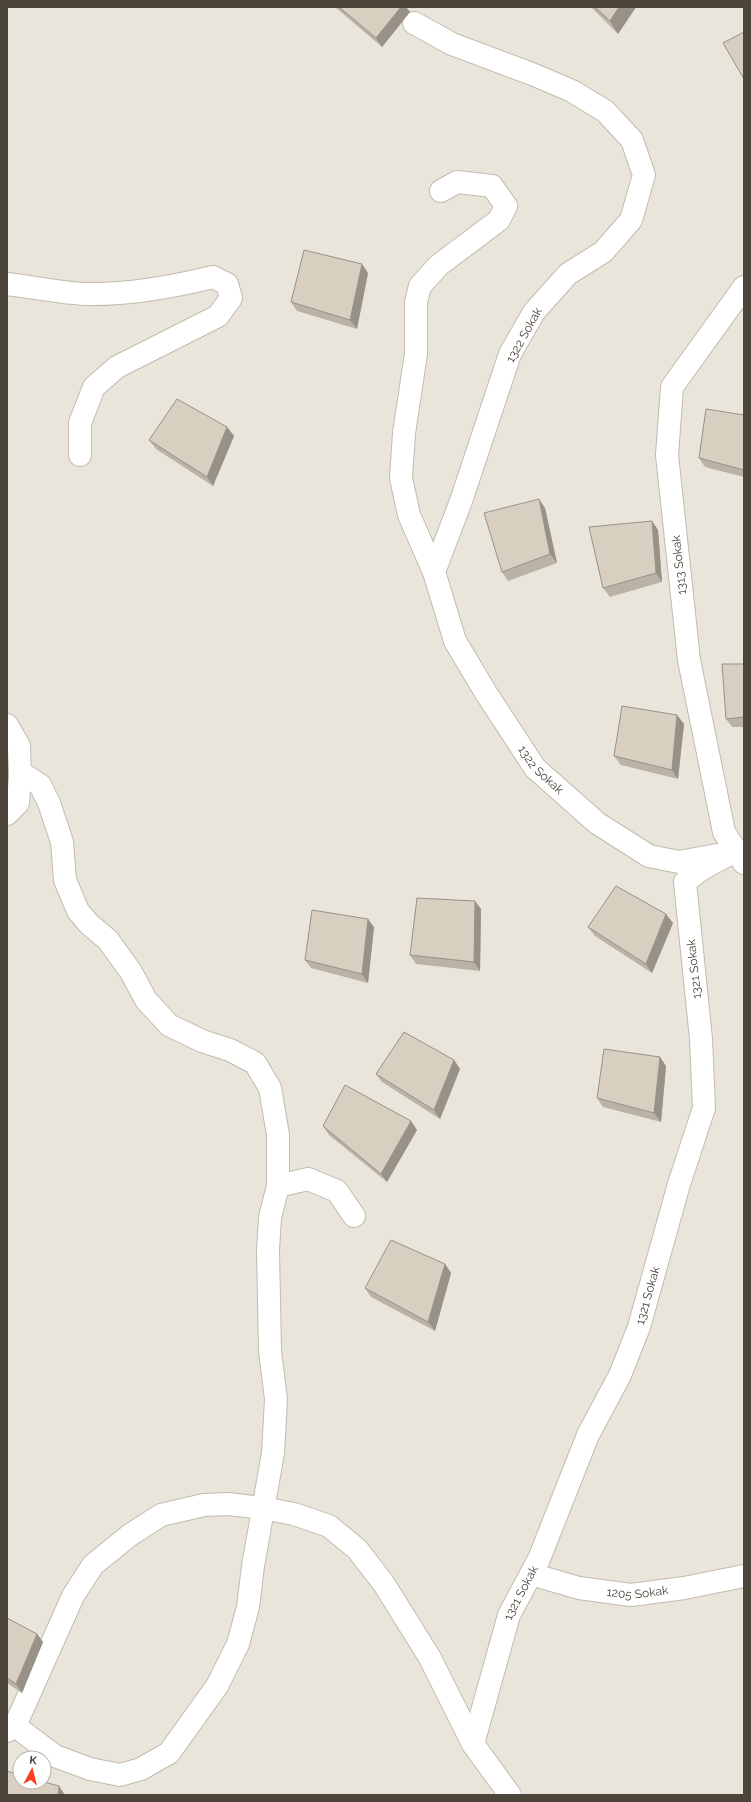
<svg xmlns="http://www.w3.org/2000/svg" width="751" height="1802" viewBox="0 0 751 1802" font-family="Raleway,sans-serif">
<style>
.residential{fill:#eae5da;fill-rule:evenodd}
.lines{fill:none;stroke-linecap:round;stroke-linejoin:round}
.minor-casing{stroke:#c2bbae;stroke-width:24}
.tertiary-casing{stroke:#c2bbae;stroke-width:24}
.minor{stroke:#fff;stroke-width:22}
.tertiary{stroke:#fff;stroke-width:22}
.wall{fill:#bab2a6}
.shaded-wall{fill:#979187}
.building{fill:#d8cfc1;stroke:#979187}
.labels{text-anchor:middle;stroke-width:3;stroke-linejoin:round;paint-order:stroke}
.street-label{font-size:12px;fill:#4b4439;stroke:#fff}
</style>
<rect width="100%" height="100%" fill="#f6f3ec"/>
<!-- residential -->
<path class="residential" d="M7,7H744V1795H7ZM20,1758H44V1782H20Z"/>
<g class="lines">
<!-- minor casing -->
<g class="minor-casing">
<g id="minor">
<path d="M414,23L452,44L532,74L572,91L605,111L632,140L644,175L631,220L603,252L568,274L534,312L510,354L461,501L434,572"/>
<path id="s1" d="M441,191L457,182L492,186L506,206L499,220L439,265L420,286L416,302V354L404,433L401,478L409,515L434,572L455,641L486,693L535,768L597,823L649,856L679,862L717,855"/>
<path d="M7,284C33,287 60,293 86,294C128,295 172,287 213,277L227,284L231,298L218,316L117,367L94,387L80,423V455"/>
<path d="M20,772L40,785L49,803L62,842L65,880L78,911L89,924L108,940L131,972L146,1000L169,1025L202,1041L230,1050L255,1063L270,1088L278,1135V1186"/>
<path d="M744,863L724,832L689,660L667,455L672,387L744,287"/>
<path id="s2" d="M531,1574L579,1588L631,1595L684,1588L744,1576"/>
<path d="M15,1726L55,1756L90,1769L120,1775L141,1769L169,1753L217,1686L238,1644L248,1607L253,1566L273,1453L276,1399L270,1351L268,1250L270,1217L278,1186L308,1179L337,1191L354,1216"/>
<path d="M7,1731L15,1726L73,1596L93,1565L130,1535L161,1515L204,1505L228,1504L263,1508L294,1514L329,1526L357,1549L384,1584L430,1658L473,1744L510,1795"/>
<path id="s3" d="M473,1744L509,1615L539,1559L588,1435L620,1375L639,1327L679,1184L704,1108L701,1039L685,882L702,869L735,851"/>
</g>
</g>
<!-- tertiary casing -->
<g class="tertiary-casing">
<path id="tertiary" d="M7,725L19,746L20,775L18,803L7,814"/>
</g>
<!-- minor -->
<use href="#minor" class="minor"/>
<!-- tertiary -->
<use href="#tertiary" class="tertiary"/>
</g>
<!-- wall -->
<path class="wall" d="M335,7H406L410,12L382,47Z
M591,7H636L618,34Z
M368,273L357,329L297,311L291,302Z
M744,415V477L705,467L699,458Z
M227,427L234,436L213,486L156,449L149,440Z
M545,508L557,563L508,581L502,572Z
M652,521L658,530L662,582L610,597L603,588Z
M744,664V727H732L726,719Z
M677,715L684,724L678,779L621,765L614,756Z
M481,909L480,971L416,964L410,955Z
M673,923L652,973L595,936L588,927Z
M374,927L368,983L311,968L305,960Z
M454,1060L460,1069L440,1119L382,1082L376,1074Z
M666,1066L661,1122L603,1107L597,1098Z
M323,1126L417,1130L387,1182L329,1135Z
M445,1264L451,1273L435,1331L371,1297L365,1288Z
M7,1618L37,1634L43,1642L22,1693L7,1683Z"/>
<!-- shaded-wall -->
<path class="shaded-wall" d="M401,7H406L410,12L382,47L376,38Z
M619,7H636L618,34L610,21Z
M362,264L368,273L357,329L350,320Z
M227,427L234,436L213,486L207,477Z
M539,499L545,508L557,563L550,554Z
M652,521L658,530L662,582L656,573Z
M677,715L684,724L678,779L672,770Z
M475,901L481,909L480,971L474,962Z
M666,914L673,923L652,973L646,964Z
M368,919L374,927L368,983L362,974Z
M660,1057L666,1066L661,1122L654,1113Z
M454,1060L460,1069L440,1119L434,1110Z
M411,1121L417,1130L387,1182L381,1174Z
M445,1264L451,1273L435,1331L428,1322Z
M37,1634L43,1642L22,1693L16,1684Z
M59,1786L65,1795H58Z"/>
<!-- building -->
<path class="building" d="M339,7H401L376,38Z
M595,7H619L610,21Z
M744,32V79L723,43Z
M304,250L362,264L350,320L291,302Z
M177,399L227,427L207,477L149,440Z
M706,409L744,415V470L699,458Z
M539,499L550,554L502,572L484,513Z
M652,521L656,573L603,588L589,527Z
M722,664H744V717L726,719Z
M622,706L677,715L672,770L614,756Z
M616,886L666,914L646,964L588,927Z
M417,898L475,901L474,962L410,955Z
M312,910L368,919L362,974L305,960Z
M404,1032L454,1060L434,1110L376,1074Z
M604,1049L660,1057L654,1113L597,1098Z
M345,1085L411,1121L381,1174L323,1126Z
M391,1240L445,1264L428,1322L365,1288Z
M7,1618L37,1634L16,1684L7,1678Z
M7,1771L20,1775V1782H44L59,1786L58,1795H7Z"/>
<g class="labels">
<!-- street labels -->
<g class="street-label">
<text transform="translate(524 335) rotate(-61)" y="4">1322 Sokak</text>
<text transform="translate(679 565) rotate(-96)" y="4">1313 Sokak</text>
<text dy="4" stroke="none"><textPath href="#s1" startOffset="718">1322 Sokak</textPath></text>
<text transform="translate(694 969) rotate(-96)" y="4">1321 Sokak</text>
<text dy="4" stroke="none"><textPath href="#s3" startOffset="483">1321 Sokak</textPath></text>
<text dy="4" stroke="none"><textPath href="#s2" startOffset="109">1205 Sokak</textPath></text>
<text dy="4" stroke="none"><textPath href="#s3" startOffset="159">1321 Sokak</textPath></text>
</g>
</g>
<!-- border -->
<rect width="751" height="1802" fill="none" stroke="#4b4439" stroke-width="16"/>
<!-- north arrow -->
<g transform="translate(32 1770) rotate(7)"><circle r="19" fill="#ffffff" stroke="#b7b4b0"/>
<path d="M0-3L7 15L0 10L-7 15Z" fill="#fc3f1d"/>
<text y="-6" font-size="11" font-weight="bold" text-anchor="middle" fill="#4b4439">K</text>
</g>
</svg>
